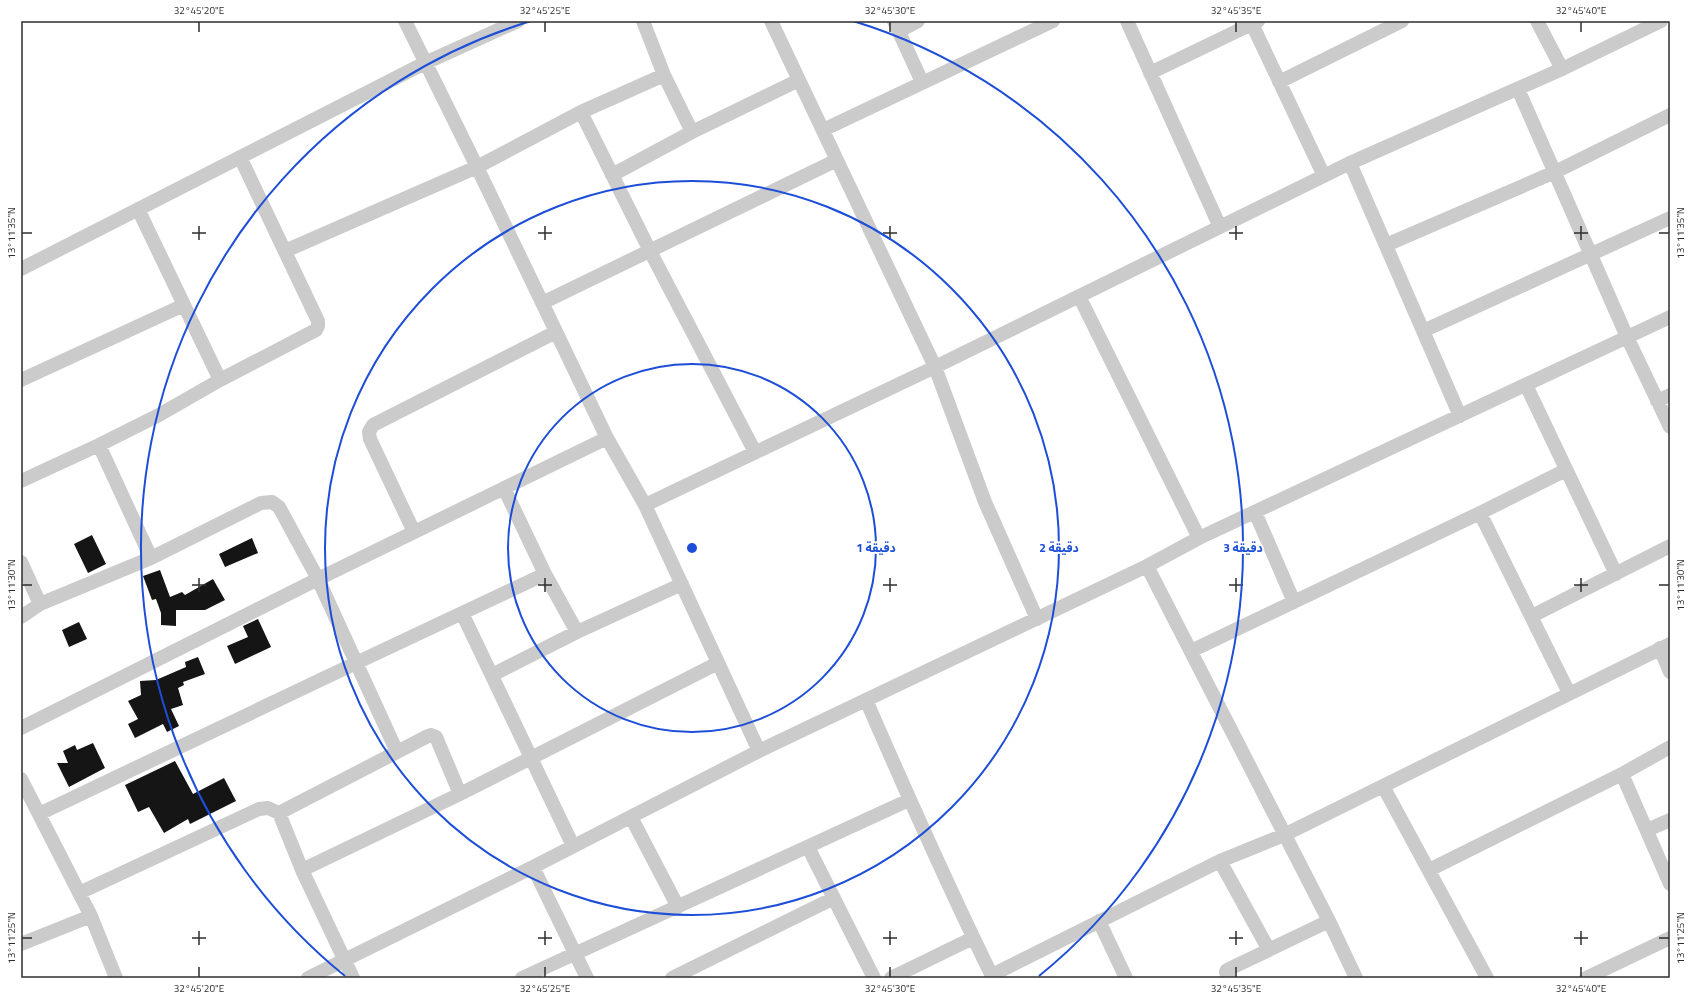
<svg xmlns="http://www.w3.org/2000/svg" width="1691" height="999" viewBox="0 0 1691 999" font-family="'Titillium Web','Noto Sans Arabic',sans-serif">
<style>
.building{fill:#151515}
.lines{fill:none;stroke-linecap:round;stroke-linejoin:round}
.minor{stroke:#cbcbcb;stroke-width:14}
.ticks{fill:none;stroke:#2e2e2e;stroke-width:1.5}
.ring{fill:none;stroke:#1d4ed8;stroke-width:2}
.centre{fill:#1d4ed8;stroke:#fff;stroke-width:2}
.ring-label{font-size:12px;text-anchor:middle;font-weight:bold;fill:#1d4ed8;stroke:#fff;stroke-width:4;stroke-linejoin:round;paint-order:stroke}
.neatline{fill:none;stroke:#2e2e2e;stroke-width:1.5}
.ticks-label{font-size:10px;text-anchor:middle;fill:#2e2e2e}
</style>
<rect width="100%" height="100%" fill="#fff"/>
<!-- building -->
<path class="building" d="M92,535L106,564L88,573L74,544Z
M252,538L258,553L225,567L219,554Z
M160,570L170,597L182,592L185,595L213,579L225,600L205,610H176V626L161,625V613L156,599L152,600L143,576Z
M258,619L271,647L235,664L227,646L248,637L243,626Z
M79,622L87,639L69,647L62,630Z
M198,657L205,674L183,682L184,685L178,688L183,705L171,709L179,726L167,732L163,724L135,738L128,724L138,719L128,701L141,695L140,681L156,680L186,667L185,662Z
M93,743L105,768L69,787L57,763H68L63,751L75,745L77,750Z
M175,761L193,794L224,778L236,801L190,824L188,819L164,833L149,807L138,812L125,785Z"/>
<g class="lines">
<!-- minor -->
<path class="minor" d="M405,21L477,167L607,438L645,505L759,751
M643,21L664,75L692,132
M771,21L935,367L985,502L1037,619
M894,21L922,82
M1127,21L1220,227
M1537,21L1562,69
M1252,24L1324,176
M899,31L918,21
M1150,73L1258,21
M1279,82L1402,21
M1518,89L1627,337L1670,427
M581,112L650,251L755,452
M823,130L1053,21
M1350,163L1460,416
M612,175L692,132L799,80
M138,209L220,380
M1386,245L1555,172L1670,115
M285,251L477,167L581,112L664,75
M21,269L425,63L518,21
M1079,296L1199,538
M542,303L837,160
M1423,331L1670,218
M21,380L184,305
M1526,385L1616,574
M1657,401L1670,395
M99,445L151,558
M21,481L99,445L159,415L220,380L316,330L318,326V321L240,157
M504,488L545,574L577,632
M645,505L935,367L1350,163L1562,69L1661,21
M1255,512L1294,602
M1480,513L1569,693
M414,532L370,439L369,432L373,425L556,332
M21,562L40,604
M1147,566L1329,921L1356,978
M462,613L573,846
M1532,616L1670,546
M21,617L40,604L151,558L261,503L272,502L279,507L318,579L397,752
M1660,648L1670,672
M1191,651L1480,513L1566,470
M492,675L577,632L682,584
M866,700C907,794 948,887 993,978
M21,728L318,579L607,438
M1622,774L1670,884
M21,779L91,916L116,978
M1383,786L1487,978
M279,813L302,870L353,978
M39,814L356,663L545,574
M631,817L678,907
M1647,830L1670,820
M808,847L874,978
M1220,861L1269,950
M533,867L587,978
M302,870L460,794L718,663
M1429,870L1622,774L1670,747
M79,893L259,809L268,808L279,813L426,737L431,735L436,737L460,794
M1099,921L1126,978
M21,944L91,916
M992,975L1220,861L1284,835L1670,644
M308,978L533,867L759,751L1147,566L1199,538L1670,317
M522,978L909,800
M672,978L834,898
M891,978L973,938
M1229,978L1226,972L1227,970L1329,921
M1586,978L1670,938"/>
</g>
<!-- ticks -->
<path class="ticks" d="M199,22V32M545,22V32M890,22V32M1236,22V32M1581,22V32M199,226V240M545,226V240M890,226V240M1236,226V240M1581,226V240M22,233H32M192,233H206M538,233H552M883,233H897M1229,233H1243M1574,233H1588M1659,233H1669M199,578V592M545,578V592M890,578V592M1236,578V592M1581,578V592M22,585H32M192,585H206M538,585H552M883,585H897M1229,585H1243M1574,585H1588M1659,585H1669M199,931V945M545,931V945M890,931V945M1236,931V945M1581,931V945M22,938H32M192,938H206M538,938H552M883,938H897M1229,938H1243M1574,938H1588M1659,938H1669M199,967V977M545,967V977M890,967V977M1236,967V977M1581,967V977"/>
<!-- distance rings -->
<g class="ring">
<circle cx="692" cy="548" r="184"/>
<circle cx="692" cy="548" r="367"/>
<path d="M345 976A551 551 0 0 1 531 21M853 21A551 551 0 0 1 1039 976"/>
</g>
<circle cx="692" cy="548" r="6" class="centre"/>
<g class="ring-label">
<text x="876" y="552">1 دقيقة</text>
<text x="1059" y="552">2 دقيقة</text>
<text x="1243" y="552">3 دقيقة</text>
</g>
<!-- border -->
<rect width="1691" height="999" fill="none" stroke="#ffffff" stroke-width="44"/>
<rect x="22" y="22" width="1647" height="955" class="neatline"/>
<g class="ticks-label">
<text x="199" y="14">32°45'20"E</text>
<text x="545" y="14">32°45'25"E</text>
<text x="890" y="14">32°45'30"E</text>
<text x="1236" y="14">32°45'35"E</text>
<text x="1581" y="14">32°45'40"E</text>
<text transform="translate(11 233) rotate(-90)" y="4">13°11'35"N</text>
<text transform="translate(1680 233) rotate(-90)" y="4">13°11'35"N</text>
<text transform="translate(11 585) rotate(-90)" y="4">13°11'30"N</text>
<text transform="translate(1680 585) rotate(-90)" y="4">13°11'30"N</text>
<text transform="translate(11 938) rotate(-90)" y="4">13°11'25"N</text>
<text transform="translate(1680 938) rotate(-90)" y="4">13°11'25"N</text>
<text x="199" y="992">32°45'20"E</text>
<text x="545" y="992">32°45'25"E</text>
<text x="890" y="992">32°45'30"E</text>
<text x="1236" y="992">32°45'35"E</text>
<text x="1581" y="992">32°45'40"E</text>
</g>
</svg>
